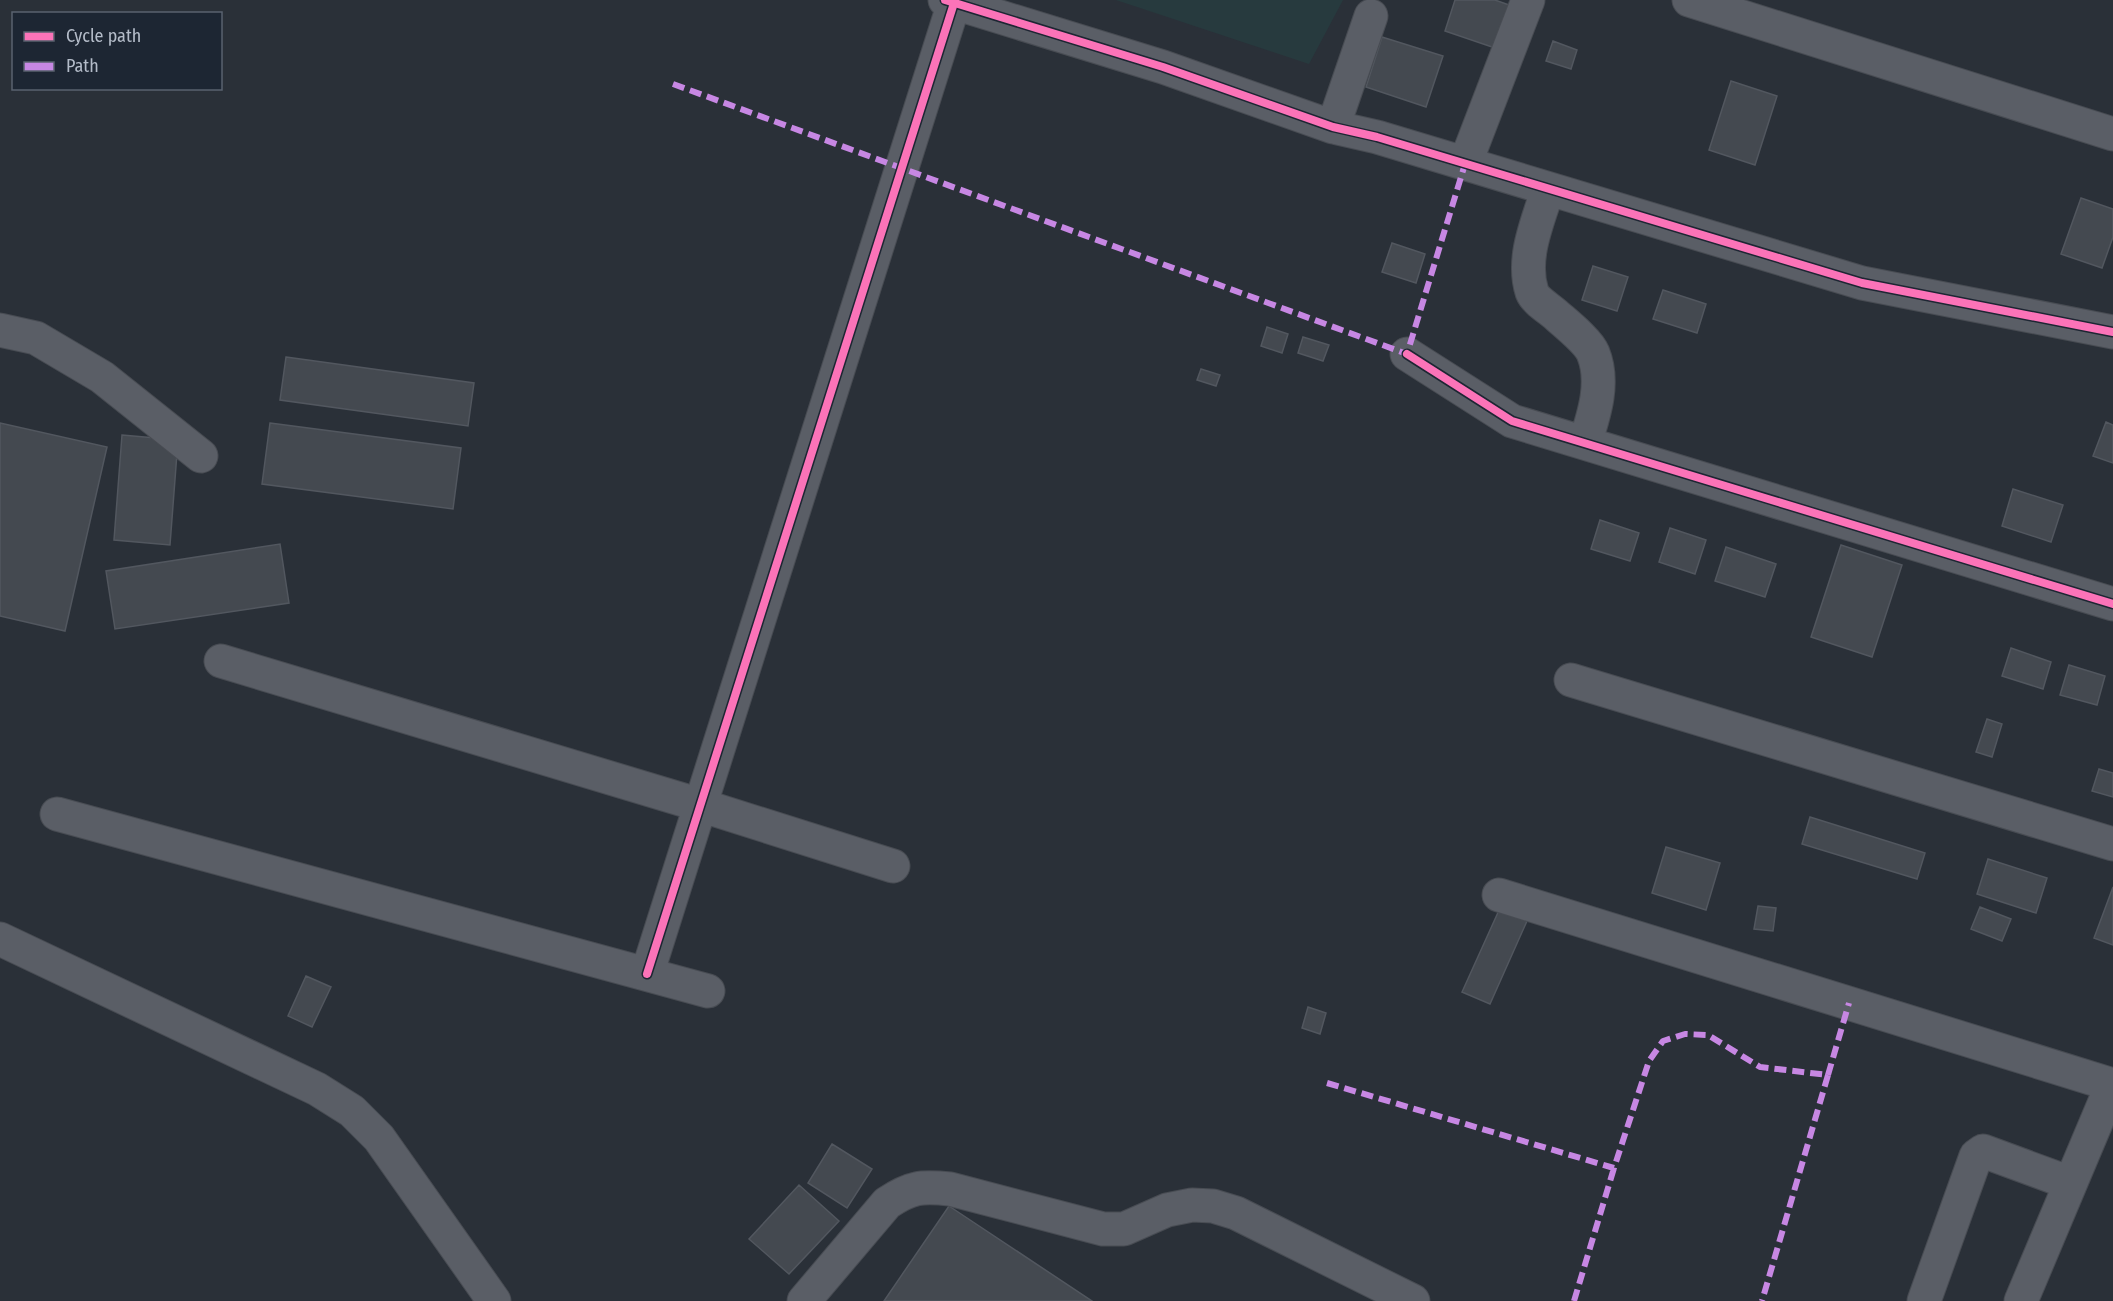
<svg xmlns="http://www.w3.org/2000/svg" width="2113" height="1301" viewBox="0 0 2113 1301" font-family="'Fira Sans Condensed',sans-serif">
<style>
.green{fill:#273a3e}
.building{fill:#444950;stroke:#52575f;stroke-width:1.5}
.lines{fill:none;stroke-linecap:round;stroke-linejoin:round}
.minor-casing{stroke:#484c53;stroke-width:35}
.minor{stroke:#5a5e66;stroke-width:33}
.quiet{stroke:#c787e3;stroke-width:6;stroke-dasharray:12 6;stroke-linecap:butt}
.cycleway-casing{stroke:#1d2633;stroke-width:11}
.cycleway{stroke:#fb73b8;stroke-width:8}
</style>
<rect width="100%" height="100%" fill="#2a3038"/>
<!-- green -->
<path class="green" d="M1116,0H1343L1309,64Z"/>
<!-- building -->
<path class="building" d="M1455,0H1495L1512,6L1498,49L1445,31Z
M1382,37L1443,56L1426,107L1366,87Z
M1553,41L1577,50L1571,69L1546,61Z
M1731,81L1777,96L1755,165L1709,150Z
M2081,198L2113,209V237L2102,268L2061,254Z
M1392,243L1425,254L1416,283L1382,272Z
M1593,266L1628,277L1617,311L1582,300Z
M1663,290L1706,304L1697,333L1653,319Z
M1267,327L1288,334L1282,353L1261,346Z
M1303,337L1329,345L1323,361L1298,353Z
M286,357L474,383L468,426L280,400Z
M1201,369L1220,375L1216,386L1197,380Z
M2106,422L2113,425V463L2093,456Z
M0,423L107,447L65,631L0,616Z
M270,423L461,448L453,509L262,484Z
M122,435L178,440L170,545L114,540Z
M2013,489L2063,505L2051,542L2002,526Z
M1600,520L1639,533L1630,561L1591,549Z
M1670,528L1706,540L1695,574L1659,562Z
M280,544L289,603L115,629L106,571Z
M1841,545L1902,565L1872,657L1811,637Z
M1726,547L1776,564L1765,597L1715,581Z
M2011,648L2051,662L2043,689L2002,676Z
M2069,665L2105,676L2097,705L2060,695Z
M1987,719L2002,724L1992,757L1976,752Z
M2099,769L2113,773V797L2092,791Z
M1810,817L1925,853L1917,879L1802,844Z
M1666,847L1720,863L1706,910L1652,893Z
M1988,859L2047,878L2036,913L1977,894Z
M2113,887V945L2094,938Z
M1758,906L1776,908L1773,931L1754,929Z
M1980,907L2011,919L2002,941L1971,929Z
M1500,908L1527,921L1490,1004L1462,992Z
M306,976L331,987L312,1027L288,1016Z
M1308,1007L1326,1013L1320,1034L1302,1028Z
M832,1144L872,1169L847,1208L808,1183Z
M799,1185L839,1221L789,1274L749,1239Z
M949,1206L1092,1301H884Z"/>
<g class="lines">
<!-- minor casing -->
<g class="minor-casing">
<path id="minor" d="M945,0L1163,67L1333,127L1377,137L1862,283L2113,332
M1689,0L2113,134
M1333,127L1371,16
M1465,164L1528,0
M1548,189C1538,221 1521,258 1532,292C1535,300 1548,308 1555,314C1565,323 1588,341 1593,353C1605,382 1594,415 1585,443
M0,330L36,338L102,377L201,456
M1407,354L1512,421L2113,604
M221,661L700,805L893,866
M1571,680L2113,844
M57,814L708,991
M1499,895L2113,1085
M0,939L317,1089L352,1111L379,1138L494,1301
M647,974L954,3
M804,1301L887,1203C911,1187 921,1186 950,1189L1103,1229H1124L1167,1210L1192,1205L1213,1206L1236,1213L1413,1301
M1924,1301L1976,1156L1983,1151L2070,1183
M2021,1301L2112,1085"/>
</g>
<!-- minor -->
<use href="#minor" class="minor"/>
<!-- quiet -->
<path class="quiet" d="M673,84L1407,354L1465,164
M1828,1075L1849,1003
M1327,1083L1614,1168L1649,1061L1663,1041L1685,1034L1708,1035L1760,1067L1828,1075L1762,1301
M1574,1301L1614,1168"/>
<!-- cycleway casing -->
<g class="cycleway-casing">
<path id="cycleway" d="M945,0L1163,67L1333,127L1377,137L1862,283L2113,332
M1407,354L1512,421L2113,604
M647,974L954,3"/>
</g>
<!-- cycleway -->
<use href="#cycleway" class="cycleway"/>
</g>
<!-- legend -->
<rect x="12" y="12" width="210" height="78" fill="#1d2633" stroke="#59626f" stroke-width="1.5"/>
<rect x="24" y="32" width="30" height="9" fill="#fb73b8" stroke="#59626f" stroke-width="1.5"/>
<text x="66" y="42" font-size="18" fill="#b4bcc9">Cycle path</text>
<rect x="24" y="62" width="30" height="9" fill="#c787e3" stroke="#59626f" stroke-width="1.5"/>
<text x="66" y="72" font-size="18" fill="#b4bcc9">Path</text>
</svg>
